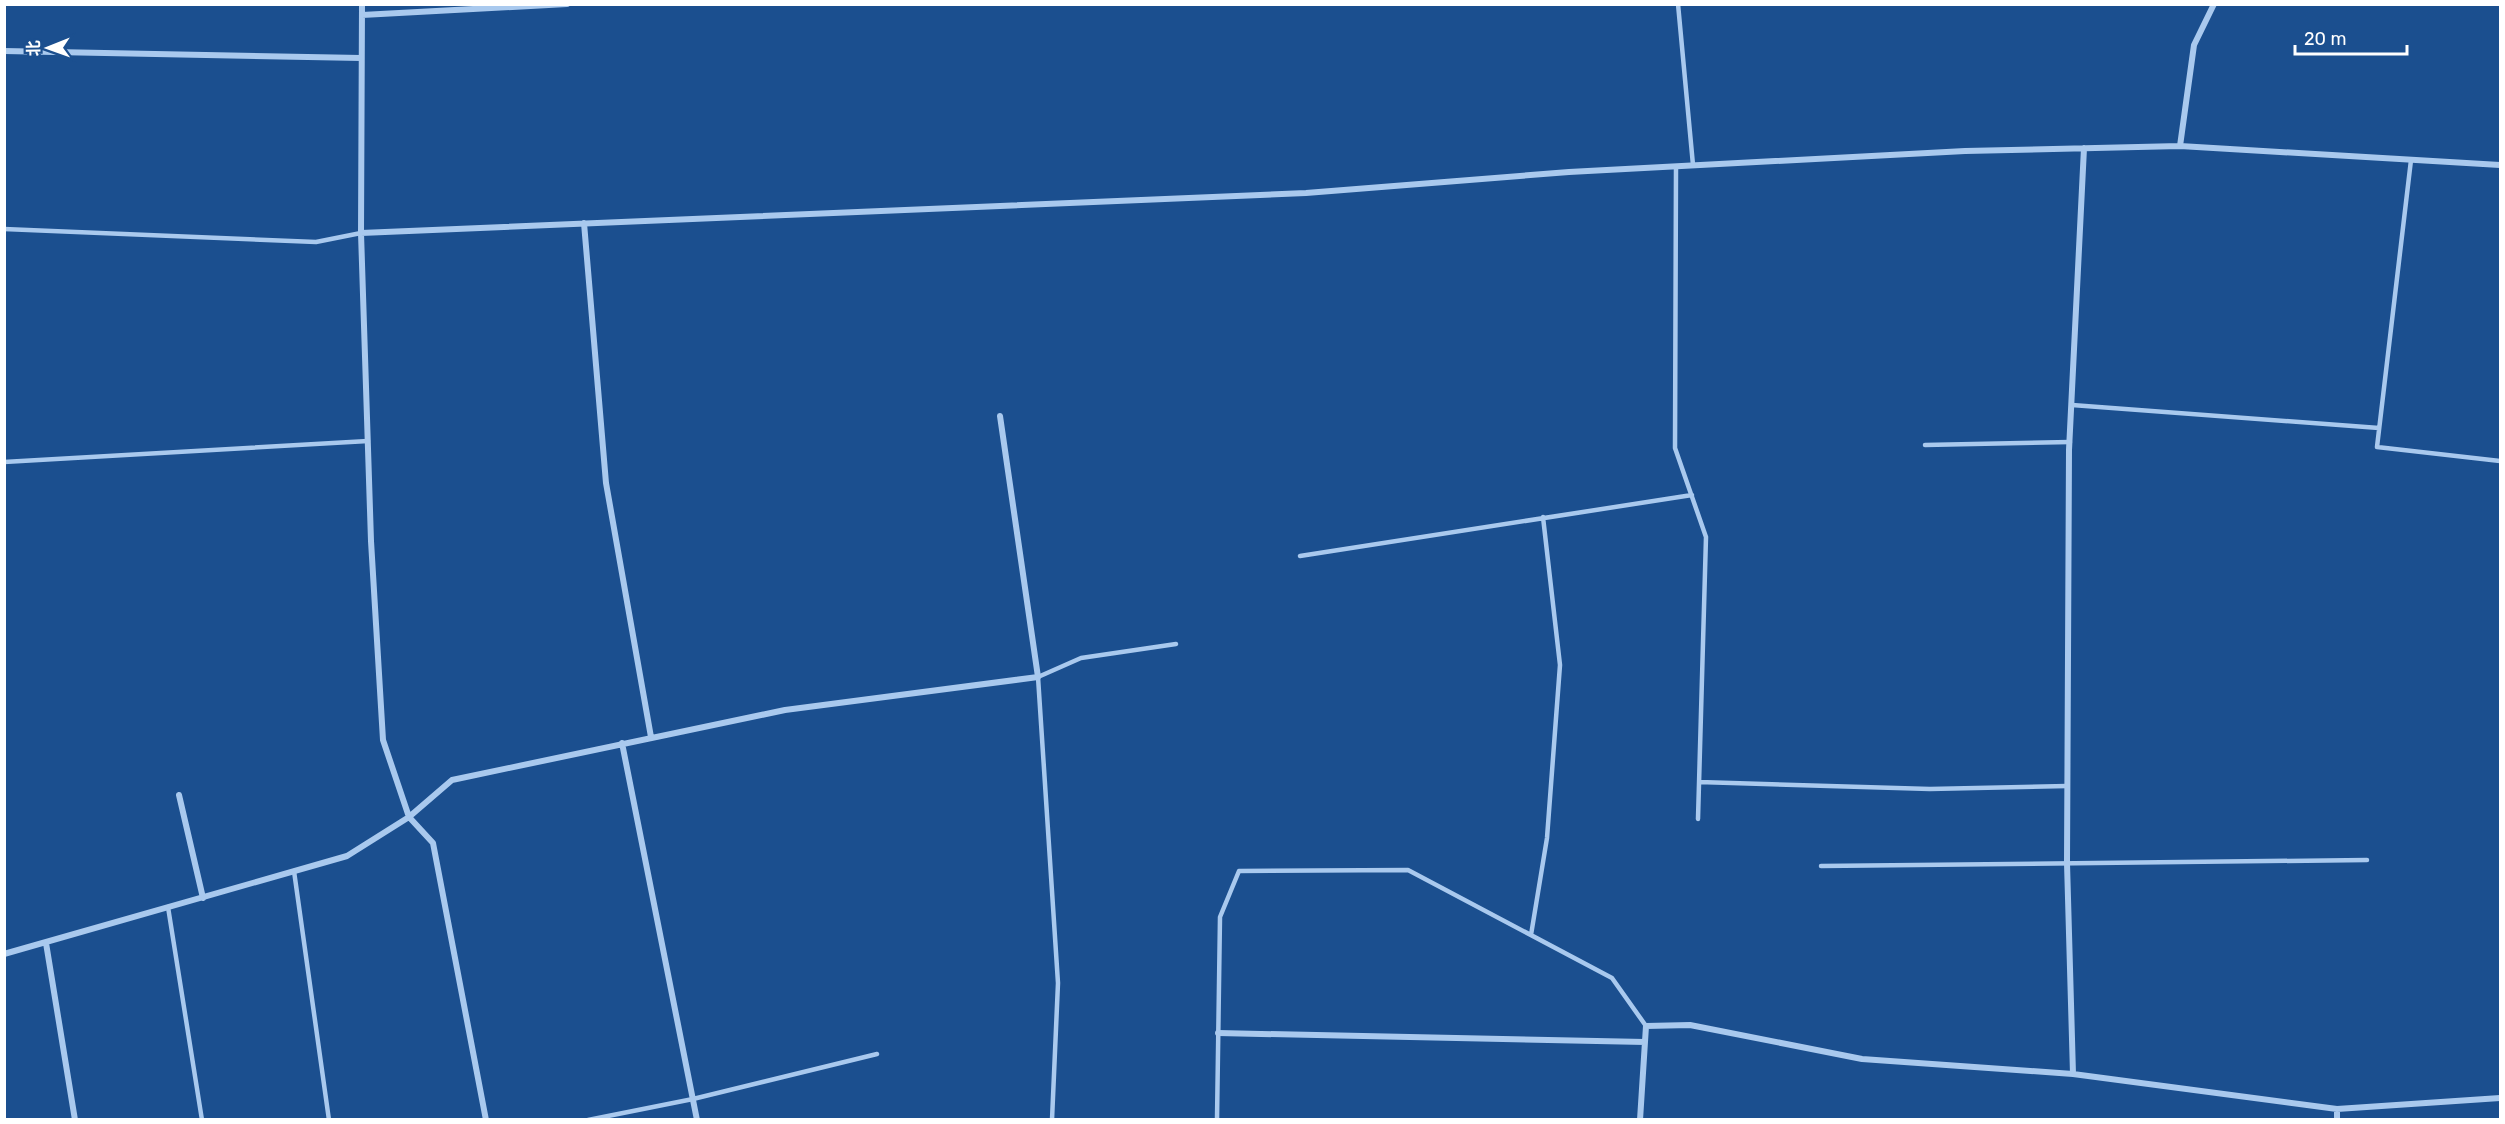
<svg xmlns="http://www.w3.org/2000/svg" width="2505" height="1124" viewBox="0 0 2505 1124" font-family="Rubik,'Noto Sans SC',sans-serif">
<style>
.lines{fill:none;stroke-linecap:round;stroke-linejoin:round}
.lane{stroke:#a9c9ee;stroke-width:4.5}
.street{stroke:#a9c9ee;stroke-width:6}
</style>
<rect width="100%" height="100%" fill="#1b4f8f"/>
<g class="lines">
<!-- lane -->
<path class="lane" d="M1678,4L1693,165
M2411,160L2377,447L2500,461
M1676,167L1675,448L1706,537L1698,819
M4,229L316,242L361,233
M2072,405L2379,428
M1925,445L2070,442
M4,462L368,441
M1300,556L1692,495
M1699,782L1930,789L2067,786
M1821,866L2367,860
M294,871L329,1120
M168,907L202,1120
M1531,935L1547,838L1560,665L1543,517
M588,1120L693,1099L877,1054
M1052,1120L1058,983L1038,677L1081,658L1176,644
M1217,1120L1220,917L1239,871L1408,870L1612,978L1646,1026"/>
<!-- street -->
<path class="street" d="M362,4L361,233L371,541L383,740L409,817L433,843L486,1120
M362,15L567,4
M4,51L361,58
M2180,146L2194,45L2214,4
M584,223L606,483L651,737
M361,233L1306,193L1569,172L1965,151L2180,146L2500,165
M622,743L697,1120
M179,795L203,898
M46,943L75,1120
M4,954L347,856L409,817L452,780L785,710L1038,677L1000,416
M1218,1033L1645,1042
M2073,1074L2067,863L2069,450L2084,148
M2337,1109V1120
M1640,1120L1646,1026L1690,1025L1862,1059L2073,1074L2337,1109L2500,1098"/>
</g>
<!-- border -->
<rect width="2505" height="1124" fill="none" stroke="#ffffff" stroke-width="12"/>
<!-- north arrow -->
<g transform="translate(48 48) rotate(269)" stroke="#1b4f8f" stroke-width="4.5" paint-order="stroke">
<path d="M0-4.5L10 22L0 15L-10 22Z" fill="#ffffff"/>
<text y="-9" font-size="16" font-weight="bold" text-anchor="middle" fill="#ffffff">北</text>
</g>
<!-- scale -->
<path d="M2295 45v9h112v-9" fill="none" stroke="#ffffff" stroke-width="3"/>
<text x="2304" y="45" font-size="18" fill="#ffffff" stroke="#1b4f8f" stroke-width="4.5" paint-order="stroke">20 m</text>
</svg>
